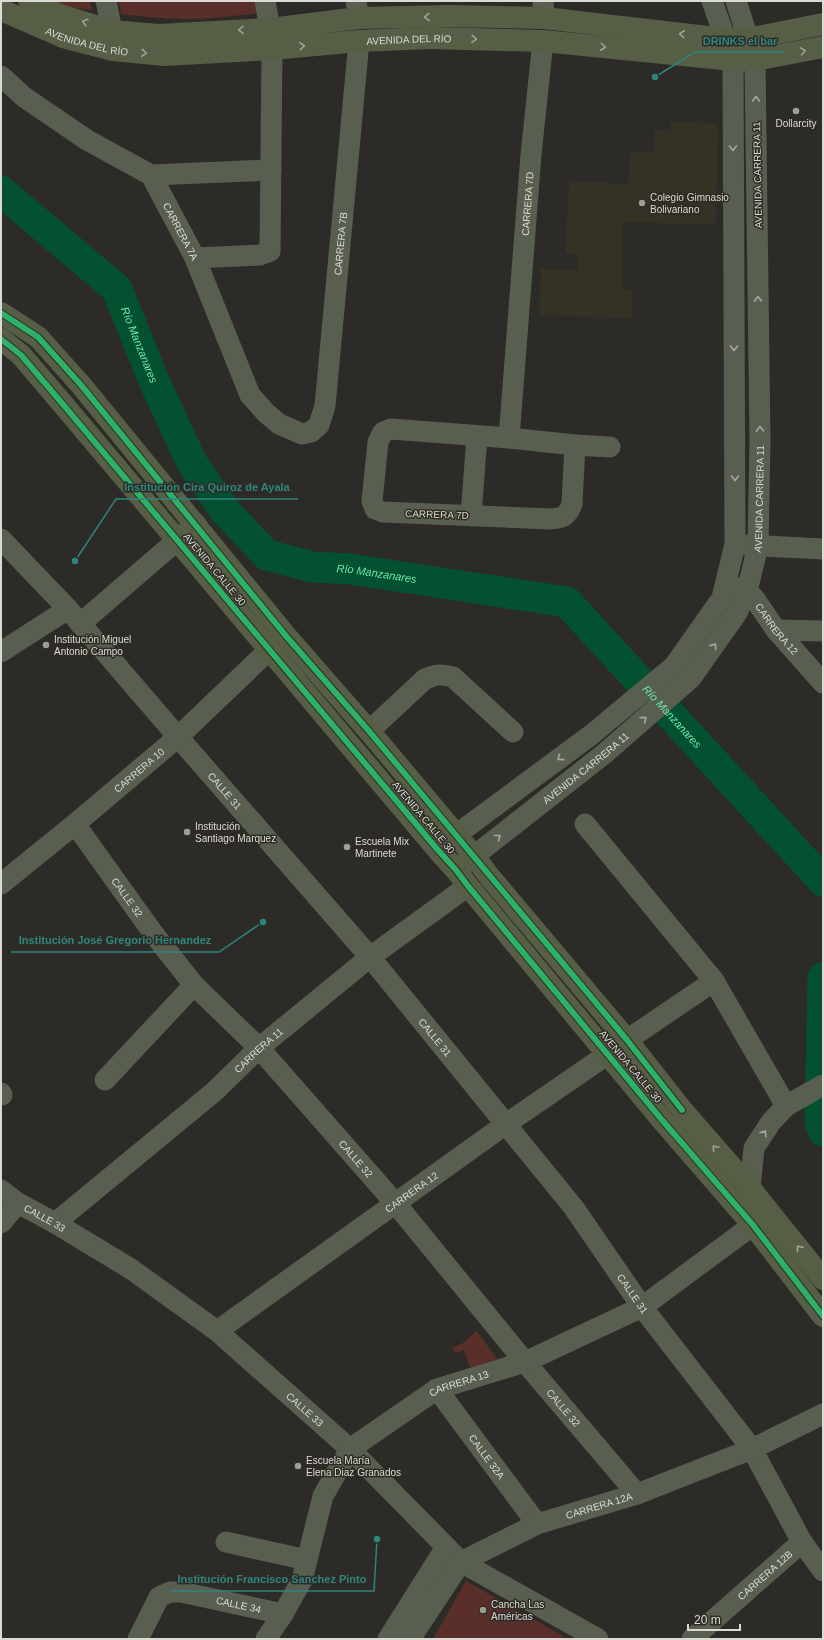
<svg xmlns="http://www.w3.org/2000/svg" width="824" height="1640" viewBox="0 0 824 1640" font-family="Arial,sans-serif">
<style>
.built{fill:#353125}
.green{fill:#5a2f2a}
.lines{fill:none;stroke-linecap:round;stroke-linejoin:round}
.river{stroke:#045132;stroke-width:31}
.minor{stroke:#595f50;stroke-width:21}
.major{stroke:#565e46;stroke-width:22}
.cycleway-casing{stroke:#2e2c25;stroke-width:8}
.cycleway{stroke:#2db169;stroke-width:6}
.oneway{stroke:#9fa295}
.oneway2{stroke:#a7a9a0}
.poi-dot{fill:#9e9d98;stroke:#2e2c25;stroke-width:1.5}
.labels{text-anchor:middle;stroke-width:3;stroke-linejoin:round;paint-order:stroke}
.street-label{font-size:10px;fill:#dbdad5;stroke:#2e2c25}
.poi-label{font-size:10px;fill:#dbdad5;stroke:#2e2c25;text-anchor:start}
.water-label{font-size:11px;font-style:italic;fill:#69e7a7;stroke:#2e2c25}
.leader{fill:none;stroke:#2e857d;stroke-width:1.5}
.callout-dot{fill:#2e857d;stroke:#2e2c25;stroke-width:1.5}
.callout-label{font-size:11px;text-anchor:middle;font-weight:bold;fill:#2e857d;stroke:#2e2c25;stroke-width:3;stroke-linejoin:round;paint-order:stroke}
</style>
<rect width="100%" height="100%" fill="#2c2b27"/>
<!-- built -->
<path class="built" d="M671,121L718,124L716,225L623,222L622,290L633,291L632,318L539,315L541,269L578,270V254L565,253L569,181L628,184L630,151L654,152L655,130L670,131Z"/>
<!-- green -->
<path class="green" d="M53,1H90L92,10L68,7Z
M119,1H258V13C209,20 170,21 121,14Z
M477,1331L497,1359L470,1368L464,1350L456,1353L452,1348L463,1343Z
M466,1581L568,1639H433Z"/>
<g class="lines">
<!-- river -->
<g class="river">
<path id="s1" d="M1,191L117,289L154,381L192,463L225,511L267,555L313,567L350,569L567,602L823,881"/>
<path d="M823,978L820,1121L823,1131"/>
</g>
<!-- minor -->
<g class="minor">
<path d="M106,1L112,31L113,48"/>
<path d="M265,1L270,29"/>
<path d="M356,1L359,18"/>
<path d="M543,1L544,18"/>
<path id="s2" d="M1,76L24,97L87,140L151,175L195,258L250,395L266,413L279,424L302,434L311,432L319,425L325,406L359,41"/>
<path d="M151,175L271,170"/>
<path d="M195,258L260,255L270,251L272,49"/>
<path d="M391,429L509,438L575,445L572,504C567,517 563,518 550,519L383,512L375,509L372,501L378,442L383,432Z"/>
<path id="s3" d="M509,438L531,155L543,41"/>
<path d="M575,445L610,447"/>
<path d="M471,516L477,436"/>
<path id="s4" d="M1,539L68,609L178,737L370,957L574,1208L642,1307L752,1449L802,1542L823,1571"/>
<path d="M745,545L823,549"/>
<path id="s5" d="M735,587L747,591L754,598L776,630L823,683"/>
<path d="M80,624L196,524"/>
<path d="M776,630L823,631"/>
<path d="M1,652L68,609"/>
<path d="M369,731L425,679C437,674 440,674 453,677L513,732"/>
<path id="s6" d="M75,824L153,933L194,985L259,1048L396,1204L525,1362L637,1494"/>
<path d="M585,824L714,981L786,1106"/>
<path d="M441,846L591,735L674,666L722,598L735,544L733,60L712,1"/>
<path id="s7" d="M460,867L604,754L691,678L737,613L747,591L758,546L760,440L755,60L736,1"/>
<path id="s8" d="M1,884L75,824L178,737L270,649"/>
<path d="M627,1040L714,981"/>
<path d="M105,1080L194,985"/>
<path d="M1,1093L2,1095"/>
<path id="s9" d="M1,1190L18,1203L55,1223L131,1269L217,1331L350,1449L461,1562L598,1639"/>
<path d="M1,1223L18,1203"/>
<path id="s10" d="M55,1223L215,1091L259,1048L370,957L468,886"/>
<path id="s11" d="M217,1331L506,1124L608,1054"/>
<path id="s12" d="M437,1389L537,1524"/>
<path d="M226,1542L307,1560"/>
<path id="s13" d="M138,1639L159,1597L170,1592H181L283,1614"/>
<path id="s14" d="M266,1639L283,1614L302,1580L323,1496L350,1449L437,1389L525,1362L642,1307L753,1225L750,1188L754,1148L771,1122L786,1106L823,1085"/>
<path d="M388,1639L446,1547"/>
<path id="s15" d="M410,1639L461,1562L537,1524L637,1494L752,1449L823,1414"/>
<path id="s16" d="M692,1639L802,1542"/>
</g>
<!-- major -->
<g class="major">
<path d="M29,1L60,15L112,31L158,35L270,29L359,18L450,16L544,18L725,39H748L823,24"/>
<path id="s17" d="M1,10L63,37L113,50L164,55L272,49L359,41L430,38L543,41L733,60H755L823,47"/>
<path d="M1,313L38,337L81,385L286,636L369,731L474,856L489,876L627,1040L682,1110L750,1188L823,1279"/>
<path d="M1,339L21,355L61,402L437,849L456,870L468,886L662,1120L753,1225L823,1316"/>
</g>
<!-- cycleway casing -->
<g class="cycleway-casing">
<path id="cycleway" d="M1,313L38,337L81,385L286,636L369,731L627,1040L682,1110
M1,339L21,355L61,402L437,849L456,870L468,886L662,1120L753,1225L823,1316"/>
</g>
<!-- cycleway -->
<use href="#cycleway" class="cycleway"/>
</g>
<!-- one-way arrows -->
<defs><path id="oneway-chevron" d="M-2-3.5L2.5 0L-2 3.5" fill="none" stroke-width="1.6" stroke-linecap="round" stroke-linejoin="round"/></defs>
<g class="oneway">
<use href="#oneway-chevron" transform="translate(427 17) rotate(179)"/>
<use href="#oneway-chevron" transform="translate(85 22) rotate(-163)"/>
<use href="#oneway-chevron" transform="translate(241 30) rotate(177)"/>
<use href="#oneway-chevron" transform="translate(682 34) rotate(-174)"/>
<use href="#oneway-chevron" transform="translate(474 39) rotate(2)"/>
<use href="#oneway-chevron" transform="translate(302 46) rotate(-5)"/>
<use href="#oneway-chevron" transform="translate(603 47) rotate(6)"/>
<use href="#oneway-chevron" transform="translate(803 51) rotate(-10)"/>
<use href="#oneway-chevron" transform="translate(144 53) rotate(6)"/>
<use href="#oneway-chevron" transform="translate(715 1148) rotate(-131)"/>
<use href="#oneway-chevron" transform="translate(799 1248) rotate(-129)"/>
</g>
<g class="oneway2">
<use href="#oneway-chevron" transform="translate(756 99) rotate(-91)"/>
<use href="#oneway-chevron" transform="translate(733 148) rotate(90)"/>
<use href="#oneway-chevron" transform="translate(758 299) rotate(-91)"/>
<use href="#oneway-chevron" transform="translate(734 348) rotate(90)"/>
<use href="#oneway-chevron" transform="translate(760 429) rotate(-91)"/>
<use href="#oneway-chevron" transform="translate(735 478) rotate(90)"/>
<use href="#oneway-chevron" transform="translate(714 646) rotate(-55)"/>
<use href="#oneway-chevron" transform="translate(644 719) rotate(-41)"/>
<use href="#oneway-chevron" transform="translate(560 758) rotate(144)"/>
<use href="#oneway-chevron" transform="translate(498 837) rotate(-38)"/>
<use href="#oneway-chevron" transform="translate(764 1133) rotate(-57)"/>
</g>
<!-- markers -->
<g class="poi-dot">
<circle cx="796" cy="111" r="4"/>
<circle cx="642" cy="203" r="4"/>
<circle cx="46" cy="645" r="4"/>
<circle cx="187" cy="832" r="4"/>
<circle cx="347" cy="847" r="4"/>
<circle cx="298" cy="1466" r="4"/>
<circle cx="483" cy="1610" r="4"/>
</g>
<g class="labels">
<!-- street labels -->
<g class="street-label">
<text dy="4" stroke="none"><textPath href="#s17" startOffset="92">AVENIDA DEL RÍO</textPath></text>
<text dy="4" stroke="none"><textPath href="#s17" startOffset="416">AVENIDA DEL RÍO</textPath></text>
<text transform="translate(757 175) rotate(-91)" y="4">AVENIDA CARRERA 11</text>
<text dy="4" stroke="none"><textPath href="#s3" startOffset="235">CARRERA 7D</textPath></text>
<text dy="4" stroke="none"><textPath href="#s2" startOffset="244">CARRERA 7A</textPath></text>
<text dy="4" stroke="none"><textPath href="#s2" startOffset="691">CARRERA 7B</textPath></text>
<text dy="4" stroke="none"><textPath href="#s7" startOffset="496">AVENIDA CARRERA 11</textPath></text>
<text transform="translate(437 514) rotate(2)" y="4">CARRERA 7D</text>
<text transform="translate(215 569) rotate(50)" y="4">AVENIDA CALLE 30</text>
<text dy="4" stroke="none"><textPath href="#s5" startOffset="61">CARRERA 12</textPath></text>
<text dy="4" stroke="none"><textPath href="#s7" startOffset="160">AVENIDA CARRERA 11</textPath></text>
<text dy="4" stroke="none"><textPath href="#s8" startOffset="179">CARRERA 10</textPath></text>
<text dy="4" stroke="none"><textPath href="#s4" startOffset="337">CALLE 31</textPath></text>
<text transform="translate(424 817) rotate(50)" y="4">AVENIDA CALLE 30</text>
<text dy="4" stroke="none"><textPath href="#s6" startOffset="90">CALLE 32</textPath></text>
<text dy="4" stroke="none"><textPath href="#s4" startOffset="661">CALLE 31</textPath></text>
<text dy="4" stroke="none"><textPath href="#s10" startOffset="267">CARRERA 11</textPath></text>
<text transform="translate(631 1066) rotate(50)" y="4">AVENIDA CALLE 30</text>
<text dy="4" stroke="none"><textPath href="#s6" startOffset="438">CALLE 32</textPath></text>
<text dy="4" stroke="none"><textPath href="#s11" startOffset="239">CARRERA 12</textPath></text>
<text dy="4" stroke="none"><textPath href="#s9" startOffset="52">CALLE 33</textPath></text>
<text dy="4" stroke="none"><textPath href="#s4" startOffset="985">CALLE 31</textPath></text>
<text dy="4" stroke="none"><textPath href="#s14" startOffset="338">CARRERA 13</textPath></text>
<text dy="4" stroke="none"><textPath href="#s6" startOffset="762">CALLE 32</textPath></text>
<text dy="4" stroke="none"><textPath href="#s9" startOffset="376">CALLE 33</textPath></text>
<text dy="4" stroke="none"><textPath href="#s12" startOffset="84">CALLE 32A</textPath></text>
<text dy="4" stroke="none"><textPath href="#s15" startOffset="242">CARRERA 12A</textPath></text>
<text dy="4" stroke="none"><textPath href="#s16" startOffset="97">CARRERA 12B</textPath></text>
<text dy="4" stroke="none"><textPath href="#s13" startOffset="129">CALLE 34</textPath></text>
</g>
<!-- poi labels -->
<g class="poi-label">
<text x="796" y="127" text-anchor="middle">Dollarcity</text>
<text x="650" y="201">Colegio Gimnasio<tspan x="650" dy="12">Bolivariano</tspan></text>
<text x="54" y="643">Institución Miguel<tspan x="54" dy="12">Antonio Campo</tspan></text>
<text x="195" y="830">Institución<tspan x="195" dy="12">Santiago Marquez</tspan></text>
<text x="355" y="845">Escuela Mix<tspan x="355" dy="12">Martinete</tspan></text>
<text x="306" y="1464">Escuela María<tspan x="306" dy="12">Elena Diaz Granados</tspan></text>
<text x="491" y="1608">Cancha Las<tspan x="491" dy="12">Américas</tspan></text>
</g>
<!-- water labels -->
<g class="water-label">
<text dy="4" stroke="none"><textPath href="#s1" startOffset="212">Río Manzanares</textPath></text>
<text dy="4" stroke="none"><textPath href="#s1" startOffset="572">Río Manzanares</textPath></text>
<text dy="4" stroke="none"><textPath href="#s1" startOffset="920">Río Manzanares</textPath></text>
</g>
</g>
<!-- callouts -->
<path class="leader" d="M655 77L695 52H785M75 561L116 499H298M263 922L219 952H11M377 1539L374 1591H170"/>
<g class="callout-dot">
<circle cx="655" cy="77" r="4"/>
<circle cx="75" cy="561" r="4"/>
<circle cx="263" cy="922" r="4"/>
<circle cx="377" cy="1539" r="4"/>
</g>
<g class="callout-label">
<text x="740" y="45">DRINKS el bar</text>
<text x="207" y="491">Institución Cira Quiroz de Ayala</text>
<text x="115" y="944">Institución José Gregorio Hernandez</text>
<text x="272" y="1583">Institución Francisco Sanchez Pinto</text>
</g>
<!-- border -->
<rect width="824" height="1640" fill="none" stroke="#dbdad5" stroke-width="4"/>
<!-- scale -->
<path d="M688 1624v6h52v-6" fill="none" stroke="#dbdad5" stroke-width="2"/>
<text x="694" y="1624" font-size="12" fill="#dbdad5" stroke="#2e2c25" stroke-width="3" paint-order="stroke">20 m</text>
</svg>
